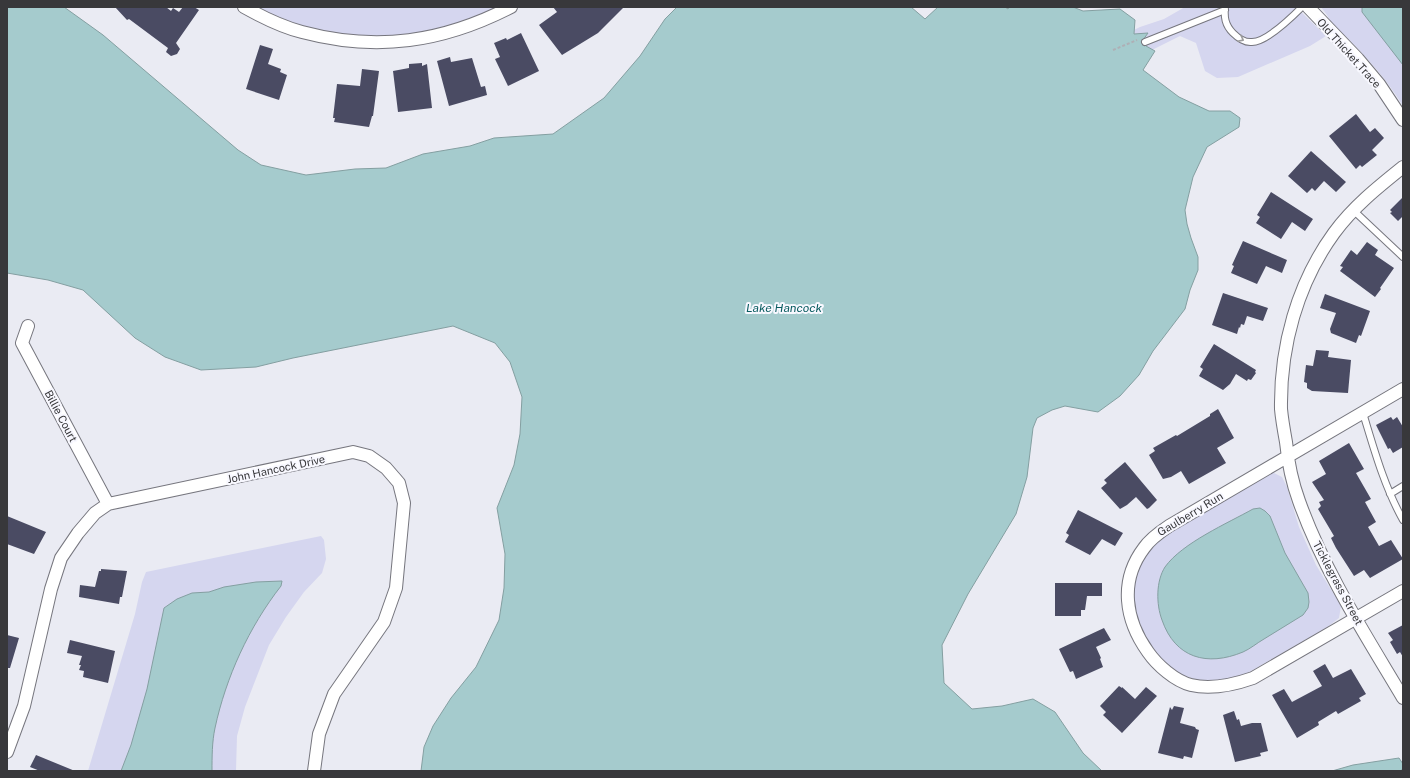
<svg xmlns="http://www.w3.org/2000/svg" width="1410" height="778" viewBox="0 0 1410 778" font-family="'Public Sans',sans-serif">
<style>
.green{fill:#d5d6ef}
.water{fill:#a5cbcd;stroke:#849fa1}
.building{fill:#4a4b63}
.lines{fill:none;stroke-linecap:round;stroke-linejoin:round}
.service-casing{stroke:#76767e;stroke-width:8}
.minor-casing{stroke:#76767e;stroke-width:14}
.path{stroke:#aeafb5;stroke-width:2;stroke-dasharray:3 2;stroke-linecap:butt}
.service{stroke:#fff;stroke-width:6}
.minor{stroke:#fff;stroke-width:12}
.oneway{stroke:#9c9c9d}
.labels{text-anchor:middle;stroke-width:4;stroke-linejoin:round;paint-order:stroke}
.street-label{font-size:11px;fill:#38383b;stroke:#f8f8ff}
.water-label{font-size:12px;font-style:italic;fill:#085b5f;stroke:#f8f8ff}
</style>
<rect width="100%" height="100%" fill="#eaebf3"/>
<!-- green -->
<path class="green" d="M257,7H498C480,14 463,22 444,28C386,44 310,36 257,7Z
M1185,7H1296L1326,36L1310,46L1238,77L1217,78L1205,71L1196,43L1180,36L1142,55L1126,34L1140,27L1164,19Z
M1321,7H1403V106C1383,73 1357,47 1330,21L1327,15Z
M1274,473L1282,477L1287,487L1299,527L1316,565L1341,606L1339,618L1326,628L1244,675L1224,681H1200L1179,674L1163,663L1146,641L1132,606L1136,573L1144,555L1157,540L1266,474Z
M321,536L324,540L326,559L322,573L304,592L286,617L269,645L245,707L237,736L236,771H88L135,614L142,582L146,572Z"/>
<!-- water -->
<path class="water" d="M7,7H64L103,35L238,150L261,165L306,175L355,169L386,168L423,154L470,146L494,138L553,134L604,98L640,56L665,19L677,7H911L925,19L938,7H1005L1008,9L1009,7H1073L1083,11L1120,9L1135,20L1134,34L1148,33L1143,40L1146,46L1155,51L1143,70L1179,97L1209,111H1230L1240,118L1239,127L1207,147L1193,177L1185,210L1187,224L1191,238L1198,257V270L1190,290L1185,309L1153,351L1139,375L1120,396L1098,412L1065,406L1052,410L1037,418L1033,428L1027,477L1016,514L968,594L942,645L944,683L972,709L1002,706L1033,699L1055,712L1083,753L1102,771H421L424,747L433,726L451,698L476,667L499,620L504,588L505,554L497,508L514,465L520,434L522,397L510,362L495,343L453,326L293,358L256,367L201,370L165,357L135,338L83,290L48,280L7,273Z
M1362,7H1403V65L1362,12Z
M1260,508L1265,511L1270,516L1285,553L1308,593L1309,602L1308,608L1303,615C1290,623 1277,631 1264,639C1257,643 1250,649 1243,652C1207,667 1175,658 1162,620C1156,604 1156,581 1165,567C1182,543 1228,523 1253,509Z
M282,581L281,586C249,627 226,677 215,728C212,742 212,757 212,771H121L131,745L147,689L164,608L177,599L192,593L209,592L224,587L256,582Z
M1399,758L1403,764V769L1400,771H1332L1353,765Z"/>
<!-- building -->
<path class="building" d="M115,7H166L171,11L173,8L179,12L183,7H194L199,10L176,43L180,49L177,54L171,56L166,52L168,48L129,19L127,20Z
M553,7H624L598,33L562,55L539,25L557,12Z
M521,33L539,71L508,86L495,59L500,57L494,43L506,38L507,40Z
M260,45L273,49L268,64L281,69L280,72L287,75L279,100L246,89Z
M450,57L451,62L472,58L481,87L485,86L487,95L449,106L437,61Z
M422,63V66L427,64L432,108L398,112L393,71L409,68V64Z
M362,69L379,71L373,116H372L369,127L334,122L335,118H333L337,84L360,86Z
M1356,114L1370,132L1375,128L1384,138L1372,150L1377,155L1362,167L1360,165L1356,169L1329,136Z
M1311,151L1346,182L1336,192L1324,181L1315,191L1312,188L1307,193L1288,176Z
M1271,192L1313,219L1305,231L1292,222L1281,239L1256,223L1260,217L1257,215Z
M1403,197V216L1398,221L1390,213L1392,212L1390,210Z
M1243,241L1287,260L1282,273L1266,266L1257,284L1231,273L1234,266L1232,265Z
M1367,242L1378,250L1375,255L1394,268L1380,288L1381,289L1375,297L1340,271L1343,267L1340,266L1351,250L1357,255Z
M1223,293L1268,308L1263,321L1247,316L1244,325L1241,324L1240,328L1239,327L1237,334L1212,325Z
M1325,294L1370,311L1361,336L1359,335L1356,343L1331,333L1330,329L1336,313L1320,308Z
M1214,344L1256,370L1255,372L1256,373L1251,380L1248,379L1247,381L1236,374L1230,384L1223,390L1199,376L1203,369L1200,367Z
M1316,350L1329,351L1328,357L1351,360L1348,393L1312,391L1307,388V383L1304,382L1306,365L1313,366Z
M1218,409L1234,438L1217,448L1226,463L1189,484L1181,471L1171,477L1163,479L1149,455L1155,451L1153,448L1176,435L1177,436L1210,416V414Z
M1391,417L1393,420L1397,417L1403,427V447L1393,453L1390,448L1388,449L1376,425Z
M1349,443L1364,469L1356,473L1371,499L1365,502L1376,522L1368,527L1379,546L1391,540L1403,559L1370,578L1364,570L1354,576L1336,548L1331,538L1334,536L1318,509L1321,506L1319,502L1324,500L1312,482L1326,474L1319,461Z
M1125,462L1157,500L1149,508L1147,509L1136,497L1127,505L1120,509L1101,488L1107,483L1104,480Z
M1078,510L1123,533L1115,546L1102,539L1090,555L1065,542L1069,535L1066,533Z
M7,516L46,532L34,554L7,544Z
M101,569L127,571L122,597H120L119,604L79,597L80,585L95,587L99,571H101Z
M1055,583H1102V596H1087L1085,610H1081V616H1055Z
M1403,625V657L1400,652L1397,654L1390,642L1393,640L1388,633Z
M1104,628L1111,640L1096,647L1101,658L1100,659L1103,667L1076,679L1073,671L1070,672L1059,649Z
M7,635L19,638L10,668H7Z
M70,640L115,651L108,683L83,677L84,671L79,670L81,665H79L82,656L67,653Z
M1325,664L1333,678L1351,669L1366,694L1359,698L1361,701L1338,714L1336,711L1318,722L1319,725L1297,738L1272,695L1284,689L1292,702L1322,686L1313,671Z
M1119,686L1122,688V687L1135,699L1146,687L1157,696L1122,733L1103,715L1106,712L1100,706Z
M1174,706L1184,708L1180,723L1195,727L1196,729L1199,730L1192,758L1184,756L1183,759L1158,753L1170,707L1172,710Z
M1234,711L1237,720L1239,719L1241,726L1252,723H1261L1268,751L1260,753L1261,756L1235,762L1223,715Z
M36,755L75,771H40L30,767Z"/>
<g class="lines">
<!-- service casing -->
<g class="service-casing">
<path id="service" d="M1225,7C1224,17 1225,25 1233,33C1238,38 1244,43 1252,42C1266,42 1292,17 1302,7
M1145,42L1225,10
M1353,210L1403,257
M1363,413C1374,449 1384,486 1403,520
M1390,494L1403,486"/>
</g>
<!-- minor casing -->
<g class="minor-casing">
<path id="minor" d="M244,7C262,17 282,27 302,32C377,52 443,42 511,7
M1308,7L1358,59L1379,84L1403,120
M1403,167C1378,187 1353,207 1334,233C1297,284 1280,347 1281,409C1282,420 1284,431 1286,442C1288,462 1292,482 1299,501C1324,571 1365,634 1403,698
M28,326L22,343L108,504
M1403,389L1169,526C1160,532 1150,539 1144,548C1119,581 1125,620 1148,652C1157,665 1175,681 1191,685C1212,690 1233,685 1253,678L1403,591
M7,752L24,706L51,589L61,558L78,533L95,513L108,504L353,452L369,456L386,468L399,483L404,503L396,588L384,622L334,694L319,734L314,771"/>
</g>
<!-- path -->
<path class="path" d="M1113,50L1137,40"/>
<!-- service -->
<use href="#service" class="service"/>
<!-- minor -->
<use href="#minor" class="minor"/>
</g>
<!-- one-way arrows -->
<defs><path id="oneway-chevron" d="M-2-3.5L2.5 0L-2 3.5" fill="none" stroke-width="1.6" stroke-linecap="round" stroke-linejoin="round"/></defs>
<use class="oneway" href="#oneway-chevron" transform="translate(1241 39) rotate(27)"/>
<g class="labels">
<!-- street labels -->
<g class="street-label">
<text transform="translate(1349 53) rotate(48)" y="4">Old Thicket Trace</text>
<text transform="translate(61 416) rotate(62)" y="4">Billie Court</text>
<text transform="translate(276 469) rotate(-12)" y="4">John Hancock Drive</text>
<text transform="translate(1190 514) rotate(-31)" y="4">Gaulberry Run</text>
<text transform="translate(1338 583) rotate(62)" y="4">Ticklegrass Street</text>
</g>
<!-- water labels -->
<g class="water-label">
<text x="784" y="312">Lake Hancock</text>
</g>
</g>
<!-- border -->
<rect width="1410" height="778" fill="none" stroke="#38383b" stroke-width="16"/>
</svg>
